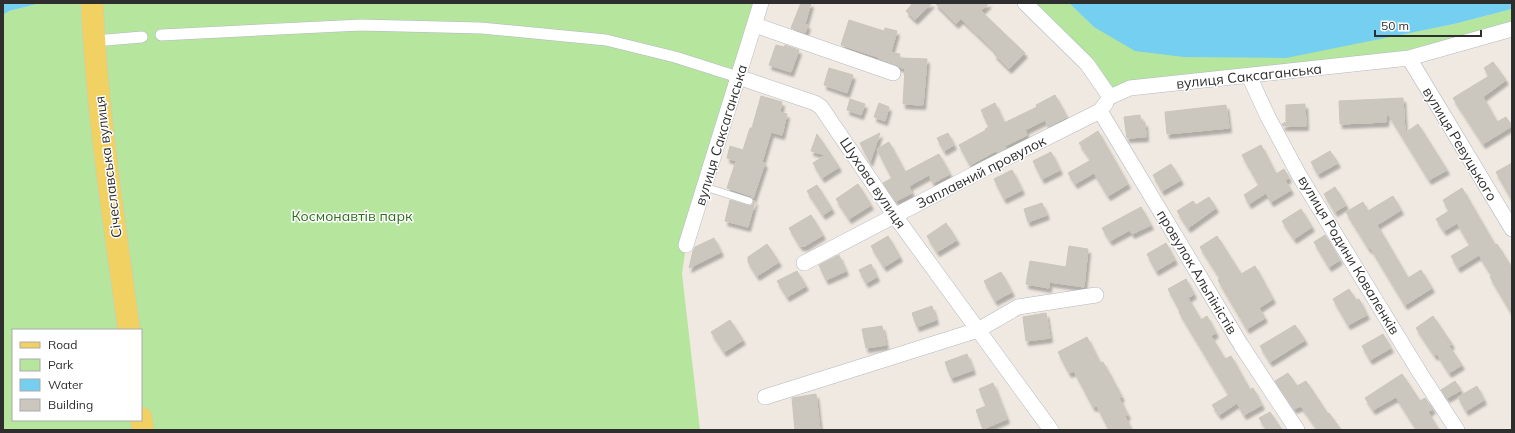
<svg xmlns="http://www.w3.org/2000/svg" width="1515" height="433" viewBox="0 0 1515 433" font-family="Mulish,sans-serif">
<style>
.green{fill:#b6e59e;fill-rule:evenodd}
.water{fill:#75cff0}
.building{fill:#cbc7bf;stroke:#cbc5ba;filter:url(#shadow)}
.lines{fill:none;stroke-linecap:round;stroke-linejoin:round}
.service-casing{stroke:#b4b7c1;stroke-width:8}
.pedestrian-casing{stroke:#b4b7c1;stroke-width:12}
.minor-casing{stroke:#b4b7c1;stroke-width:16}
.primary-casing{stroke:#c9c9c9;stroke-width:23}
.service{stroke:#fff;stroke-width:7}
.pedestrian{stroke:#fff;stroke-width:11}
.minor{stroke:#fff;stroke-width:15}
.primary{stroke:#f2d163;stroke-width:22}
.labels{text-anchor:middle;stroke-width:3;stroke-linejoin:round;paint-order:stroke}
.street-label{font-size:14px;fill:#2e2e2e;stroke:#fff}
.park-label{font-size:14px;fill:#2c6e1b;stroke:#fff}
</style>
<defs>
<filter id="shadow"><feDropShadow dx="2.5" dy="4.5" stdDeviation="1" flood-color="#0004"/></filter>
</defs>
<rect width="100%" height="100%" fill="#efe9e1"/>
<!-- green -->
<path class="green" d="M41,3H761L686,245L682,274L700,430H3V15L9,11ZM13,330H141V420H13Z
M1025,3H1069L1094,27L1376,39L1454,24L1512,9V29L1409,58L1110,97Z"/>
<!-- water -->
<path class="water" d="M3,3H41L9,11L3,15Z
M1069,3H1512V9L1454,24L1286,58L1184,57L1135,51L1094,27Z"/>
<!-- building -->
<path class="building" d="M801,3H811L805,24L808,25L805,33L791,28Z
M913,3H932L915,20L906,11Z
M935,3H989L981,11L1025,53L1009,69L994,54L996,52L961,19L956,24Z
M849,20L884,31L885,28L897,31L891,52L900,54L899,58L927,59L923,105L903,104L905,69L878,58V57L841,45Z
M776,45L784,47L785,45L799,50L791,72L769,65Z
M1493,62L1506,80L1483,97L1497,122L1506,117L1512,126L1483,144L1453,98L1489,76L1484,68Z
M829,68L853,75L847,93L824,85Z
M1055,95L1067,117L1048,127L1045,120L1025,130L1027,135L1005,146L1006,148L997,153L996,151L970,165L959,145L986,130L985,129L989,127L981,110L995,103L1004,123L1037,107L1036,105Z
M761,96L782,102L780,112L787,114L782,135L771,132L762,162L765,163L753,199L751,196L727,188L736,161L727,158L730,146L743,150L750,128H752Z
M1403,98L1405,133L1418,124L1447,170L1429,180L1387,112L1386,122L1340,124L1339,101Z
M850,99L865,104L861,115L847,110Z
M879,103L889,107L885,121L874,117Z
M1305,104L1306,126H1283L1282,124L1288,121H1286V105Z
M1226,105L1229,128L1167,134L1165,112Z
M1140,115L1141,123L1145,122L1146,137L1127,138L1124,117Z
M1098,131L1128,184L1108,196L1094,173L1075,184L1068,173L1091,160L1079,143Z
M880,133L870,162L860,143Z
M948,133L954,145L944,151L937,138Z
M817,134L839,167L822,178L813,163L825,155L811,151Z
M889,142L905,172L939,154L950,174L933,183L929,175L909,186L912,193L896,201L883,183L892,178L877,149Z
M1261,145L1276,174L1284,169L1289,178L1285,180L1291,190L1271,202L1266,193L1249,204L1244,195L1259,185L1242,155Z
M1330,151L1338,163L1318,174L1311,162Z
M1051,152L1060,170L1042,179L1033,161Z
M1512,163V200L1496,172Z
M1171,164L1181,180L1162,191L1153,175Z
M1012,170L1022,190L1004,199L994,179Z
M858,184L871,205L849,219L836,199Z
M817,185L832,209L823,215L807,191Z
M1335,187L1346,205L1335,212L1324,194Z
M1462,188L1495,245L1497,244L1512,268V314L1490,277L1492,276L1479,255L1458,268L1451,256L1470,245L1457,223L1444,231L1436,219L1449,211L1443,200Z
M1393,196L1401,210L1377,225L1408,278L1421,270L1432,288L1405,305L1370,247L1369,249L1346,212L1363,202L1368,211Z
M1209,197L1216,208L1188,228L1177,211L1193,201L1196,205Z
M730,200L750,206L753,204L754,200L755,201L748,227L725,221Z
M1042,203L1047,215L1028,222L1024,209Z
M1141,207L1151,225L1132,234L1130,230L1110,241L1102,228Z
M1301,209L1312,227L1294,239L1282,221Z
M811,215L823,235L805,246H800L789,228Z
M946,223L957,240L937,252L927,236Z
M1325,235L1340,260L1329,267L1314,242Z
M888,236L900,257L884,267L871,246Z
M1217,236L1241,274L1255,266L1273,299L1259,308L1265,318L1247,329L1218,280L1220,278L1200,247Z
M714,238L721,252L689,268L693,251L695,247Z
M1166,243L1175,260L1156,271L1147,254Z
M767,244L779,262L757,276L748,262V257Z
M1069,246L1088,249L1084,287L1049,282V288L1026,284L1030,261L1066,267Z
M839,255L846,271L826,280L819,265Z
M871,264L877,277L866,283L859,270Z
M797,271L806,286L787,297L777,281Z
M1001,272L1012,292L995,301L984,281Z
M1186,279L1194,294L1188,298L1201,320L1207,316L1216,333L1211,336L1225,359L1231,356L1250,390L1253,388L1262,405L1244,415L1237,403L1219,415L1212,405L1229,395L1179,312L1180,311L1168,289Z
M1349,289L1356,300L1359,299L1367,315L1348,325L1333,299Z
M932,306L936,320L917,327L912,313Z
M1046,313L1050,338L1026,341L1023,317Z
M1433,316L1452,344L1449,346L1462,365L1449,373L1437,354L1435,356L1416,328Z
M730,320L743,340L724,352L711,332Z
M1295,325L1305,340L1270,362L1260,346Z
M882,326L886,345L866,348L862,329Z
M1383,334L1391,348L1370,360L1362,346Z
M1087,337L1100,363L1103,362L1122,397L1119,398L1128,415L1125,416L1131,430H1109L1097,406L1093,407L1074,371L1069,373L1058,352Z
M967,354L973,370L951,378L945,362Z
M1288,373L1297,386L1306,381L1328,414L1329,413L1341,430H1318L1301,406L1294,409L1275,381Z
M1402,374L1420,401L1425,398L1433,409L1428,412L1439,430H1417L1396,397L1373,410L1365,398Z
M1455,381L1461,390L1447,398L1441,390Z
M993,383L1007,419L983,429L976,410L986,406L979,389Z
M1477,386L1484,400L1466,411L1458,397Z
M816,394L820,430H795L792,398Z
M1270,412L1282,430H1267L1259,418Z"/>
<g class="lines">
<!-- service casing -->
<g class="service-casing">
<path id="service" d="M705,187L749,201"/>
</g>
<!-- pedestrian casing -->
<g class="pedestrian-casing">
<path id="pedestrian" d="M161,35L361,25L481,28L606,40L675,57L738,77
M94,41L142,37"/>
</g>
<!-- minor casing -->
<g class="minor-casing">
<path id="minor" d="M1025,3L1087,64L1110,97L1130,88L1409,58L1512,29
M755,25L893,73
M1409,58L1512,229
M1249,76L1268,117L1299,175L1420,373L1457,430
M738,77L815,103L821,107L895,216L1051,430
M1100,111L1241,345L1297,430
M686,245L761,3
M804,263L988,167L1100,111L1106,103
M765,397L978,330L1018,307L1096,295"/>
</g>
<!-- primary casing -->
<g class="primary-casing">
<path id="primary" d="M92,3C97,113 114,221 129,330
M141,418L143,430"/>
</g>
<!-- service -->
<use href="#service" class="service"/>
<!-- pedestrian -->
<use href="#pedestrian" class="pedestrian"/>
<!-- minor -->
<use href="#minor" class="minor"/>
<!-- primary -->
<use href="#primary" class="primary"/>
</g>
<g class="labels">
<!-- street labels -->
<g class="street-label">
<text transform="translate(1249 76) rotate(-6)" y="5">вулиця Саксаганська</text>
<text transform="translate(721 135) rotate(-73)" y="5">вулиця Саксаганська</text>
<text transform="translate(1460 144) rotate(59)" y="5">вулиця Ревуцького</text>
<text transform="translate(108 167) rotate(-97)" y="5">Січеславська вулиця</text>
<text transform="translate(981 172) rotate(-27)" y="5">Заплавний провулок</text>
<text transform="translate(873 183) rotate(56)" y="5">Шухова вулиця</text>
<text transform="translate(1349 255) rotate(59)" y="5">вулиця Родини Коваленків</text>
<text transform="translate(1197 272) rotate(59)" y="5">провулок Альпіністів</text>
</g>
<!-- park labels -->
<g class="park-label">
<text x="352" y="221">Космонавтів парк</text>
</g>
</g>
<!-- border -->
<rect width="1515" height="433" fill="none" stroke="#2e2e2e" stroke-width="8"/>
<!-- legend -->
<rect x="12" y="329" width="130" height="92" fill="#ffffff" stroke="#ababab"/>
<rect x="20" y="342" width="20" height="6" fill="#f2d163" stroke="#ababab"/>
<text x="48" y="349" font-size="12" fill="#2e2e2e">Road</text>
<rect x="20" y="359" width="20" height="12" fill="#b6e59e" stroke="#ababab"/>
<text x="48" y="369" font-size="12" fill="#2e2e2e">Park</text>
<rect x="20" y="379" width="20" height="12" fill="#75cff0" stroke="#ababab"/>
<text x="48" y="389" font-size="12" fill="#2e2e2e">Water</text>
<rect x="20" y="399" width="20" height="12" fill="#cbc7bf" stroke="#ababab"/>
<text x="48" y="409" font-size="12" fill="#2e2e2e">Building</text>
<!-- scale -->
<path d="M1375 30v6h106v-6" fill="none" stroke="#2e2e2e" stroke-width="2"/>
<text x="1381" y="30" font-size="12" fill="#2e2e2e" stroke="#ffffff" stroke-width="3" paint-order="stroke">50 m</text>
</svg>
